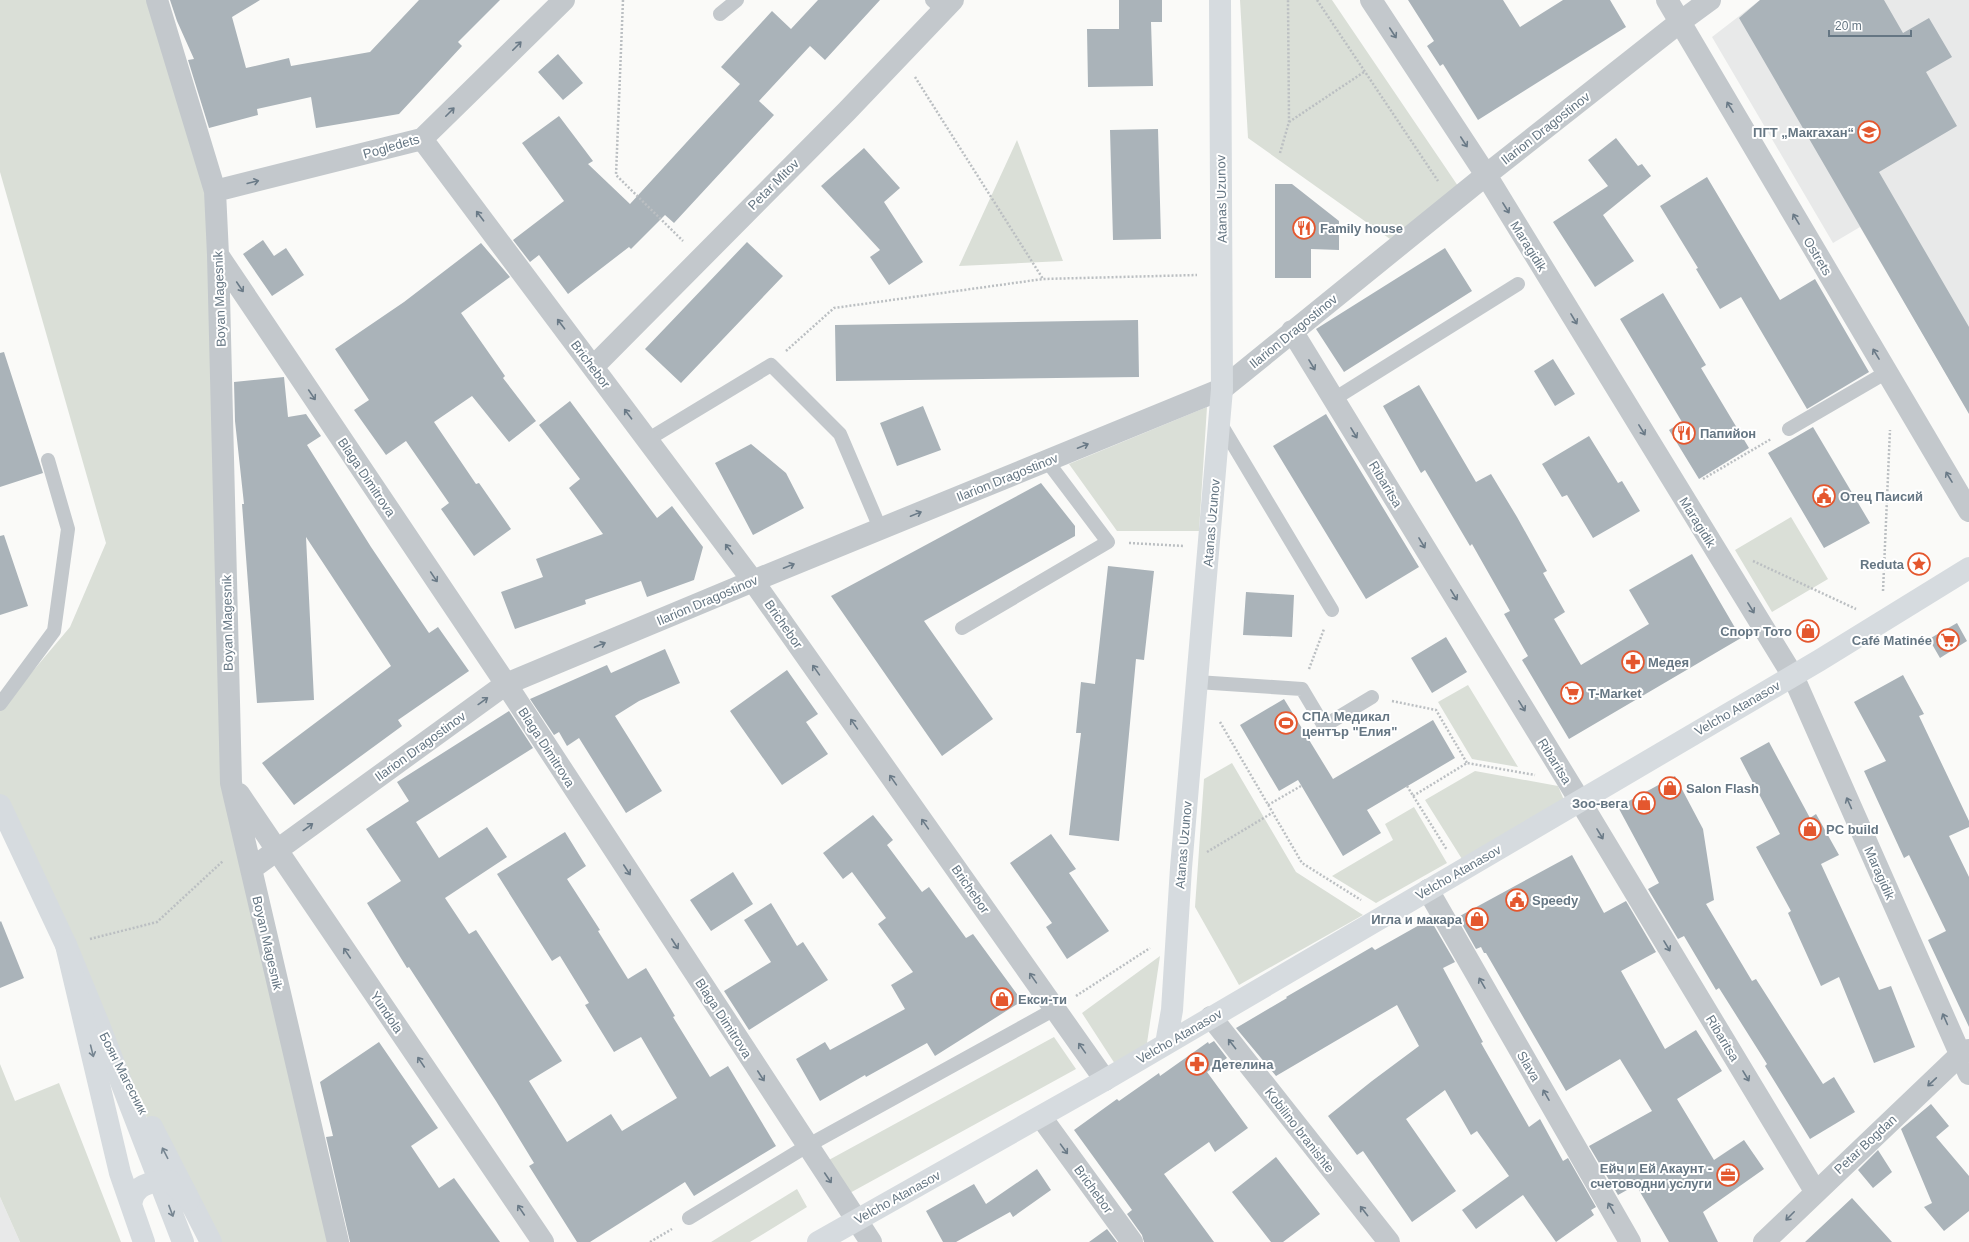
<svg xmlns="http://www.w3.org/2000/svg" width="1969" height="1242" viewBox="0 0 1969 1242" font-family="Helvetica,sans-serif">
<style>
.built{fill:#e8e9e9}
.green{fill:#dadfd7}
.building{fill:#aab3b9}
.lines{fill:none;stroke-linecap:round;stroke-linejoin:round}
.path{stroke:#bbbfc2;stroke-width:2.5;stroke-dasharray:2 2;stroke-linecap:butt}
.lane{stroke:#c3c8cc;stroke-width:14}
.street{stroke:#c3c8cc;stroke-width:22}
.secondary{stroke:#d6dbdf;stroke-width:22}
.primary{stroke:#d6dbdf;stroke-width:22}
.oneway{stroke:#6a7a87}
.oneway2{stroke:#768591}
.labels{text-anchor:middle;stroke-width:4;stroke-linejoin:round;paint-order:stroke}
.street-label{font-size:13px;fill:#657683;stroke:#fff}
.poi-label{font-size:13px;font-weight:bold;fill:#657683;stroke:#fff;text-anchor:start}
</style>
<rect width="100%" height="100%" fill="#fafaf8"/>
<!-- built -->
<path class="built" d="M1760,0H1969V413L1860,227L1833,243L1712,37Z
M0,1197L20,1242H0Z"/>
<!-- green -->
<path class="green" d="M0,0H157L215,191L231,783L338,1242H211L99,1025L0,805V710L70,627L106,543L0,172Z
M1240,0H1332L1458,186L1390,239L1248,138Z
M1017,140L1063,261L959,266Z
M1207,407L1199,531H1117L1069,464Z
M1791,517L1828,579L1772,612L1735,550Z
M1468,685L1518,767L1472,759L1438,702Z
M1232,763L1296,872L1363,915L1239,985L1195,907L1204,779Z
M1475,771L1558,786L1564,800L1462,859L1425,800Z
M1414,807L1447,863L1376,903L1332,876L1393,840L1385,824Z
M1160,956L1147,1043L1115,1064L1082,1013Z
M1054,1037L1076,1069L848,1194L827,1161Z
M0,1064L15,1101L59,1083L121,1242H20L0,1197Z
M797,1189L807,1207L750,1242H711Z"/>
<!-- building -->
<path class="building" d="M170,0H260L232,17L246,68L289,58L291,66L370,52L419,0H500L458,42L462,46L399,114L316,128L311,97L257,109L258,115L209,128L188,60L194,59L177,21Z
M818,0H880L825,60L810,46L759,101L774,115L674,223L665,215L631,249L629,247L568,294L539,255L530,262L513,240L564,201L522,143L559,116L593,161L588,164L630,204L740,84L721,67L772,11L791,29Z
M1119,0H1162V22H1151L1153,86L1088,87L1087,29H1119Z
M1408,0H1503L1520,27L1563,0H1610L1626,27L1478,120L1443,64L1440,66L1427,46L1434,41Z
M1760,0H1884L1903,33L1929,18L1952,57L1926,72L1957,126L1879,172L1969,327V414L1739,18Z
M558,54L583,83L563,100L538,72Z
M1158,129L1161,239L1113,240L1110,130Z
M1616,138L1638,166L1642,164L1651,176L1603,215L1634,261L1595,287L1553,222L1608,186L1588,160Z
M864,148L900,188L884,202L923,262L889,285L870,257L880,250L821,186Z
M1707,177L1780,300L1815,279L1869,372L1807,409L1741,297L1720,309L1696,269L1698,268L1660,206Z
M1275,184H1292L1339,221V250L1311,249V278H1275Z
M263,240L274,256L286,248L304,275L272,296L243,254Z
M747,242L783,276L681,383L645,349Z
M481,243L510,277L461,313L505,376L503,378L536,421L509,442L472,396L434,422L476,484L479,483L511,529L474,556L441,509L449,503L406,441L386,455L354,410L369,400L335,349L404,302Z
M1445,248L1472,291L1344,372L1316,329Z
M1663,293L1706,365L1701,368L1749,448L1699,479L1669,430L1682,422L1620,319Z
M1138,320L1139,377L836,381L835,325Z
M4,352L43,473L0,487V353Z
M1553,359L1575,394L1555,406L1534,371Z
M284,377L288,417L306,414L321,436L307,445L371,547L429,633L438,627L469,671L398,720L402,726L294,805L262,763L391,666L306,537L314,700L257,703L242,504H244L235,421L234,382Z
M1419,385L1476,482L1491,474L1517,517L1547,571L1543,573L1565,612L1554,619L1581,665L1649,624L1629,590L1692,554L1741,638L1569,739L1522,660L1528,656L1504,614L1510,611L1472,544L1470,546L1425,470L1421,473L1383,406Z
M570,401L657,518L672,506L703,547L694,580L647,597L641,581L585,600L586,604L515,629L501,592L543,577L536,559L603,534L569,488L580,479L539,425Z
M923,406L941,450L897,466L880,423Z
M1326,414L1419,567L1366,599L1273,446Z
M1813,427L1870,523L1824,548L1768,453Z
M1589,436L1618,483L1622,481L1640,511L1593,538L1567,495L1562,497L1542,464Z
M751,444L786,473L804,508L753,535L715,463Z
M1041,483L1075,526V536L924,621L993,719L942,756L831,596Z
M4,535L28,606L0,615V536Z
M1108,566L1154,571L1144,660L1136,659L1119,841L1069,835L1081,733H1076L1081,682L1095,684Z
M1246,592L1294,595L1292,637L1243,635Z
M1957,623L1967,641L1940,658L1929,639Z
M1446,637L1467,672L1432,693L1411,658Z
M665,649L680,683L639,701L615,716L662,791L626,813L579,738L567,746L559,732L554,735L530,699L607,665L611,673Z
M787,670L818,714L806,722L828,754L782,785L730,711Z
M1903,675L1924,714L1919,716L1969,821V827L1949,836L1969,877V1027L1928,940L1946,931L1909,855L1904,858L1864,771L1886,761L1854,702Z
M1284,699L1333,779L1433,720L1455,758L1367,810L1381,833L1343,856L1298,780L1279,791L1240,725Z
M509,711L533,748L416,822L439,858L487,827L507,857L445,898L469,934L476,930L562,1061L529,1081L567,1142L611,1114L622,1131L677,1098L641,1037L614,1052L585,1005L589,1003L560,956L552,961L497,874L565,832L586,866L567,879L600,930L598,931L628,979L646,968L675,1016L673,1017L710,1077L728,1066L776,1146L694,1196L685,1182L590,1242H577L529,1166L534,1163L496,1101L409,967L407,968L367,903L401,881L366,829L409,801L397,782Z
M1769,742L1810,818L1816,814L1839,855L1821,864L1879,990L1891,986L1915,1047L1874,1063L1839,977L1821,986L1788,913L1791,911L1756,847L1780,834L1740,758Z
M1675,776L1703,829L1714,900L1706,904L1752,981L1756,979L1823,1084L1834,1077L1855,1112L1810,1139L1765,1066L1767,1064L1719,988L1716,990L1684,936L1678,939L1648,889L1659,883L1618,807Z
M873,815L893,840L887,845L922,892L929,887L966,938L973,934L1022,1001L935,1056L927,1043L866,1077L865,1075L820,1101L796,1059L825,1042L830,1050L905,1009L891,985L913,972L878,924L886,918L852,872L843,879L823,853Z
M1051,834L1076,869L1069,873L1109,931L1067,959L1046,927L1052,923L1010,863Z
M1572,855L1604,913L1626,901L1656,952L1621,971L1665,1049L1696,1030L1722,1071L1677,1099L1714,1160L1744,1140L1764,1169L1703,1212L1718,1242H1669L1636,1185L1618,1195L1589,1146L1652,1111L1620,1059L1566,1091L1486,953H1484L1481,947L1476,949L1458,917Z
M733,872L753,904L711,931L690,900Z
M771,903L797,946L803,942L828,980L749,1030L724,991L771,962L744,920Z
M1430,919L1455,962L1443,968L1483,1042L1481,1043L1529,1127L1540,1119L1563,1161L1568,1158L1596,1207L1591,1210L1594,1215L1556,1242L1523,1195L1476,1229L1462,1210L1509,1176L1477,1131L1471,1135L1445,1090L1406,1119L1456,1191L1412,1222L1363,1151L1357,1155L1328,1116L1372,1081L1419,1046L1397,1005L1276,1076L1236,1028L1287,998L1286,997L1372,947L1375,950Z
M1,921L24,978L0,988V922Z
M1214,1041L1227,1058L1207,1072L1248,1128L1215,1152L1209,1142L1164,1174L1214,1242H1144L1142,1235L1127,1214L1132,1210L1074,1130L1117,1099L1119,1101L1159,1073L1160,1076L1208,1042L1209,1044Z
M379,1042L438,1128L411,1146L439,1188L454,1178L500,1242H350L326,1137L333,1136L320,1082Z
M1931,1104L1949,1126L1936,1137L1969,1176V1211L1944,1231L1924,1207L1932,1203L1901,1129Z
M1878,1150L1892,1172L1873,1188L1858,1170Z
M1276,1157L1320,1214L1283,1242H1271L1232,1192Z
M1037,1169L1051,1190L1013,1217L1010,1212L956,1242H943L926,1211L974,1184L986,1204Z
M1852,1198L1892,1242H1805Z
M1107,1229L1117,1242H1089Z"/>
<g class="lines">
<!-- path -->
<path class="path" d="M623,0L616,175L683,241
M1317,0L1438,181
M915,77L1043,279
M1289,122L1364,72
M1280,153L1289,122L1288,0
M786,351L834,308L1043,279L1197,275
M1703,479L1771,439
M1129,543L1184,546
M1753,561L1856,609
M1883,591L1890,430
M1309,669L1324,629
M1392,701L1436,710L1467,763
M1220,722L1302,863L1361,900
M1407,786L1447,850
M1413,796L1467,763L1535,775
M1268,805L1301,786
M1207,852L1272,813
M90,939L157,922L223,861
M1076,996L1150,948
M650,1242L672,1229"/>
<!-- lane -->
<path class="lane" d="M932,0L944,11
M720,14L737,0
M1334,399L1518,284
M1219,421L1332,610
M1789,429L1887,372
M647,440L771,365L840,434L880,528
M962,628L1108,542L1047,461
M1197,682L1302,689L1324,726L1372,697
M0,704L54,631L68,529L48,460
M689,1218L807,1146L1055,1009"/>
<!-- street -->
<path class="street" d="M157,0L215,191L218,255L231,783L338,1242
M1371,0L1486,175L1793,676L1969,1074
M1667,0L1969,511
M422,139L753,581L1105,1080
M215,191L422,139L564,0
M218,255L506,684L871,1242
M1292,331L1580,801L1815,1191
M593,367L847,111L953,0
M239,794L543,1242
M251,869L506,684L753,581L1222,389L1486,175L1680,22L1710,0
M1428,890L1630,1242
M1211,1017L1389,1242
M1041,1117L1132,1242
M1764,1242L1960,1055L1969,1050"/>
<!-- secondary -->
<path class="secondary" d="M0,805L66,945L99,1025L183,1242
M1166,1044L1172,1010L1181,868L1222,389L1220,0
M152,1127L211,1242
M818,1242L1105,1080L1820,660L1969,568"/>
<!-- primary -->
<path class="primary" d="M66,945L120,1173L144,1242
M131,1204C132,1201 133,1195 136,1192C143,1182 159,1181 170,1181L189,1200"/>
</g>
<!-- one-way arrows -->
<defs><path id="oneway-shaft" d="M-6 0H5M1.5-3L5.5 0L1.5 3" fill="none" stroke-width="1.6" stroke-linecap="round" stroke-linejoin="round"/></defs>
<g class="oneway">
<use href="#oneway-shaft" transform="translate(1393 33) rotate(57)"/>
<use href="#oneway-shaft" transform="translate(517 46) rotate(-45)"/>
<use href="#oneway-shaft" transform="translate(1730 107) rotate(-121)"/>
<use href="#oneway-shaft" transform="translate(450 112) rotate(-45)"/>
<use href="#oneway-shaft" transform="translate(1464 142) rotate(57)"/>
<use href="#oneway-shaft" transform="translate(253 182) rotate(-14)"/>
<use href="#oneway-shaft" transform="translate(1506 208) rotate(58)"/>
<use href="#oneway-shaft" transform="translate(480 216) rotate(-127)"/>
<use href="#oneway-shaft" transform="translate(1796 219) rotate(-121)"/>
<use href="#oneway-shaft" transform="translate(240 287) rotate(56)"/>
<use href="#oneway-shaft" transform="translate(1574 319) rotate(59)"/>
<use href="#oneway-shaft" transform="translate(561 324) rotate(-127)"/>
<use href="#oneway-shaft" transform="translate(1876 354) rotate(-121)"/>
<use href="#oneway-shaft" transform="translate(1312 365) rotate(59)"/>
<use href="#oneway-shaft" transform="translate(312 395) rotate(56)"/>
<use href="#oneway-shaft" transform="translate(628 414) rotate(-127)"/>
<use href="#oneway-shaft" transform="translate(1642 430) rotate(58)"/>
<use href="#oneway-shaft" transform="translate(1354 433) rotate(59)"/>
<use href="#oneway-shaft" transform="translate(1083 446) rotate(-22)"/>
<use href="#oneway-shaft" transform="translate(1949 477) rotate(-121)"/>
<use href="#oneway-shaft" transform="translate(916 514) rotate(-22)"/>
<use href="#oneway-shaft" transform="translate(1422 543) rotate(59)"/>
<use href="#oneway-shaft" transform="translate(729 549) rotate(-127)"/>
<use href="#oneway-shaft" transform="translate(789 566) rotate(-22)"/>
<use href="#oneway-shaft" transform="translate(434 577) rotate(56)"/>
<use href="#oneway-shaft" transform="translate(1454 595) rotate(58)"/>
<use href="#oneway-shaft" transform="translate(1751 608) rotate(58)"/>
<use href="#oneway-shaft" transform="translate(600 645) rotate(-23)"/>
<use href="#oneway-shaft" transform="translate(816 670) rotate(-125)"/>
<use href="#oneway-shaft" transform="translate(483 701) rotate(-36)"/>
<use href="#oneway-shaft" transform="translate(1522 706) rotate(58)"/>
<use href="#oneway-shaft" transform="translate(854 724) rotate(-125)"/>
<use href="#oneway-shaft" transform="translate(893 780) rotate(-125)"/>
<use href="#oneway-shaft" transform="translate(1849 803) rotate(-114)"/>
<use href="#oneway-shaft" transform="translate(925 824) rotate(-125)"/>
<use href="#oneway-shaft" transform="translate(308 827) rotate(-36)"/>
<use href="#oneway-shaft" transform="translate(1600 834) rotate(59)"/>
<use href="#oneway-shaft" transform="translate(627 870) rotate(57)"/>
<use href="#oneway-shaft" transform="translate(675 944) rotate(57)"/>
<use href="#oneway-shaft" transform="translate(1667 946) rotate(59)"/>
<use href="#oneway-shaft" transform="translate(347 953) rotate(-124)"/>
<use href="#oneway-shaft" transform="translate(1033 978) rotate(-125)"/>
<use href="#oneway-shaft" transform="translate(1482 983) rotate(-120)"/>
<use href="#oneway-shaft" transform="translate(1945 1019) rotate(-114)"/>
<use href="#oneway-shaft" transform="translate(1232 1044) rotate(-128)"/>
<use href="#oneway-shaft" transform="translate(1082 1048) rotate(-125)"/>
<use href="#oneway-shaft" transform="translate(421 1062) rotate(-124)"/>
<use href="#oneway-shaft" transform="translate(761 1076) rotate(57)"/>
<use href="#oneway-shaft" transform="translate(1746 1076) rotate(59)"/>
<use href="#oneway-shaft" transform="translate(1932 1082) rotate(137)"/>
<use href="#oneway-shaft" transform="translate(1546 1095) rotate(-120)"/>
<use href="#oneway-shaft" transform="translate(1064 1149) rotate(54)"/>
<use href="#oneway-shaft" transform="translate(828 1178) rotate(56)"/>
<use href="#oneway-shaft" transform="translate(1611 1208) rotate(-120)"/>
<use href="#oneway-shaft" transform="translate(521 1210) rotate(-124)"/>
<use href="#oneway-shaft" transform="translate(1364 1211) rotate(-128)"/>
<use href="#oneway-shaft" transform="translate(1790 1216) rotate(135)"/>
</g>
<g class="oneway2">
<use href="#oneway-shaft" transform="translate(92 1051) rotate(76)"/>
<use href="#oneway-shaft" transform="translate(165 1153) rotate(-117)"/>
<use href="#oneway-shaft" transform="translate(171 1211) rotate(69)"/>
</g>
<!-- icons -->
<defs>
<g id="school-ring" transform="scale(1.15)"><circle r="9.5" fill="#fff" stroke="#e4572e" stroke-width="1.5"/><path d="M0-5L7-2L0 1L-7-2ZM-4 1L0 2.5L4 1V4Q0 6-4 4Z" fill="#e4572e"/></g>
<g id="restaurant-ring" transform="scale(1.15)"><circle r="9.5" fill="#fff" stroke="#e4572e" stroke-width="1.5"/><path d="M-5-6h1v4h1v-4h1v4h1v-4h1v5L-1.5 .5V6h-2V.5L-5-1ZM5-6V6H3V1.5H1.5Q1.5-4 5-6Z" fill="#e4572e"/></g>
<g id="civic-ring" transform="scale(1.15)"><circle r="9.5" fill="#fff" stroke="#e4572e" stroke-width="1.5"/><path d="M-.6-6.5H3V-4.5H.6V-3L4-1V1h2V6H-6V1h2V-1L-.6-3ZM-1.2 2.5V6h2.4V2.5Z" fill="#e4572e"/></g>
<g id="sight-ring" transform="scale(1.15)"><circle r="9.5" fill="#fff" stroke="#e4572e" stroke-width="1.5"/><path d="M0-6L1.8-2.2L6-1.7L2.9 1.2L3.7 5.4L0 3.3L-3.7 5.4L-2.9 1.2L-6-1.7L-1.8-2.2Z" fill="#e4572e"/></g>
<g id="shop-ring" transform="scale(1.15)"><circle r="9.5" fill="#fff" stroke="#e4572e" stroke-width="1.5"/><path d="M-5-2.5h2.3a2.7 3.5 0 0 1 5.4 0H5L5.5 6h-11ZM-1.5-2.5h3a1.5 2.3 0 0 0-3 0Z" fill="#e4572e"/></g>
<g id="supermarket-ring" transform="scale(1.15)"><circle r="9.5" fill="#fff" stroke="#e4572e" stroke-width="1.5"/><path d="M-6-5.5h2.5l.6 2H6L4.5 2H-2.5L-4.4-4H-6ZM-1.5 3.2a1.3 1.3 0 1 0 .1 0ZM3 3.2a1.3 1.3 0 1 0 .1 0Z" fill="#e4572e"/></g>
<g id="pharmacy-ring" transform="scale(1.15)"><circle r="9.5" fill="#fff" stroke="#e4572e" stroke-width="1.5"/><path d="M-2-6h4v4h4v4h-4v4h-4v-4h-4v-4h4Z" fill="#e4572e"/></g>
<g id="stadium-ring" transform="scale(1.15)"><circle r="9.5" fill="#fff" stroke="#e4572e" stroke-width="1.5"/><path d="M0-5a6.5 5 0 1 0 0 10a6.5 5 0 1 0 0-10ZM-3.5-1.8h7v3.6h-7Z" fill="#e4572e"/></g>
<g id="office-ring" transform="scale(1.15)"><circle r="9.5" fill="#fff" stroke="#e4572e" stroke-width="1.5"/><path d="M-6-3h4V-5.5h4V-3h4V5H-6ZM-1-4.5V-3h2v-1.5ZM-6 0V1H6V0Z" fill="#e4572e"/></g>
</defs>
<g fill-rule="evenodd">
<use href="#school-ring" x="1869" y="132"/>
<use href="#restaurant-ring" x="1304" y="228"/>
<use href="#restaurant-ring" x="1684" y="433"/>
<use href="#civic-ring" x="1824" y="496"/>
<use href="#sight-ring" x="1919" y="564"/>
<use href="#shop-ring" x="1808" y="631"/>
<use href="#supermarket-ring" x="1948" y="640"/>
<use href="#pharmacy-ring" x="1633" y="662"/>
<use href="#supermarket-ring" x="1572" y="693"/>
<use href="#stadium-ring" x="1286" y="723"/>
<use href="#shop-ring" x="1670" y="788"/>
<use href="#shop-ring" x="1644" y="803"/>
<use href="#shop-ring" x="1810" y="829"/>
<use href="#civic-ring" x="1517" y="900"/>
<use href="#shop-ring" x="1477" y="919"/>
<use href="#shop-ring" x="1002" y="999"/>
<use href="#pharmacy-ring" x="1197" y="1064"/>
<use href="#office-ring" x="1728" y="1175"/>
</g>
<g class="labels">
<!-- street labels -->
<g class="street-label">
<text transform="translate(1545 128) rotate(-38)" y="5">Ilarion Dragostinov</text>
<text transform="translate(391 146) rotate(-16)" y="5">Pogledets</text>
<text transform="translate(773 184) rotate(-45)" y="5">Petar Mitov</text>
<text transform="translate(1221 199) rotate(-91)" y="5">Atanas Uzunov</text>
<text transform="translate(1529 246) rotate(58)" y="5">Maragidik</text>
<text transform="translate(1818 256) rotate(59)" y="5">Ostrets</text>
<text transform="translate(219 299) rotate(-92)" y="5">Boyan Magesnik</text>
<text transform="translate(1293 331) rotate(-39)" y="5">Ilarion Dragostinov</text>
<text transform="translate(591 364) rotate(53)" y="5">Brichebor</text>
<text transform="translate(367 477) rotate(56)" y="5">Blaga Dimitrova</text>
<text transform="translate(1007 477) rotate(-22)" y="5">Ilarion Dragostinov</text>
<text transform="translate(1386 484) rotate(59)" y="5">Ribaritsa</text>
<text transform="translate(1698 522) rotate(58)" y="5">Maragidik</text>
<text transform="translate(1211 523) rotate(-85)" y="5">Atanas Uzunov</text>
<text transform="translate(707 600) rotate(-23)" y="5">Ilarion Dragostinov</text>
<text transform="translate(227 623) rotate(-91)" y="5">Boyan Magesnik</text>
<text transform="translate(784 624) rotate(55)" y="5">Brichebor</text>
<text transform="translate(1737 708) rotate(-30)" y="5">Velcho Atanasov</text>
<text transform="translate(420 746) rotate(-36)" y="5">Ilarion Dragostinov</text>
<text transform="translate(547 747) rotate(57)" y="5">Blaga Dimitrova</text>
<text transform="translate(1555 761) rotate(58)" y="5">Ribaritsa</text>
<text transform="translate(1183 845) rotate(-85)" y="5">Atanas Uzunov</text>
<text transform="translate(1458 872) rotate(-30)" y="5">Velcho Atanasov</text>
<text transform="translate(1880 873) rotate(66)" y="5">Maragidik</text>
<text transform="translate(971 889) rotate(55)" y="5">Brichebor</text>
<text transform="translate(268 943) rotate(77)" y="5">Boyan Magesnik</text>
<text transform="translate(387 1012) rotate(56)" y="5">Yundola</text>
<text transform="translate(724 1018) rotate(57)" y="5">Blaga Dimitrova</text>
<text transform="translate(1179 1036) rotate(-30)" y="5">Velcho Atanasov</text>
<text transform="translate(1723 1038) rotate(59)" y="5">Ribaritsa</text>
<text transform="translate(1529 1066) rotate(60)" y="5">Slava</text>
<text transform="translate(124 1073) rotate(63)" y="5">Боян Магесник</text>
<text transform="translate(1300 1130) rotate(52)" y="5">Kobilino branishte</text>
<text transform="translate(1865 1144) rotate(-43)" y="5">Petar Bogdan</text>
<text transform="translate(1094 1189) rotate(54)" y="5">Brichebor</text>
<text transform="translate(897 1197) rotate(-29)" y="5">Velcho Atanasov</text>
</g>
<!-- poi labels -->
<g class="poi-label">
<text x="1854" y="137" text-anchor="end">ПГТ „Макгахан“</text>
<text x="1320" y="233">Family house</text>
<text x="1700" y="438">Папийон</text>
<text x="1840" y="501">Отец Паисий</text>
<text x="1904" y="569" text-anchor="end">Reduta</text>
<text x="1792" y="636" text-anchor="end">Спорт Тото</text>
<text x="1932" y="645" text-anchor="end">Café Matinée</text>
<text x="1648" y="667">Медея</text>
<text x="1588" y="698">T-Market</text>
<text x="1302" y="721">СПА Медикaл<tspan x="1302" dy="15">център "Елия"</tspan></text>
<text x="1686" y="793">Salon Flash</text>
<text x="1628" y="808" text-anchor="end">Зоо-вега</text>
<text x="1826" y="834">PC build</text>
<text x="1532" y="905">Speedy</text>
<text x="1462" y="924" text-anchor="end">Игла и макара</text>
<text x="1018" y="1004">Екси-ти</text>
<text x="1212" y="1069">Детелина</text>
<text x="1712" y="1173" text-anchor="end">Ейч и Ей Акаунт -<tspan x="1712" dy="15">счетоводни услуги</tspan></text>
</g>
</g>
<!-- scale -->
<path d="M1829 30v6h82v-6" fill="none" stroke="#657683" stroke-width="2"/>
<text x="1835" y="30" font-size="12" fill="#657683" stroke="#ffffff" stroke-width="3" paint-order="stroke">20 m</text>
</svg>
